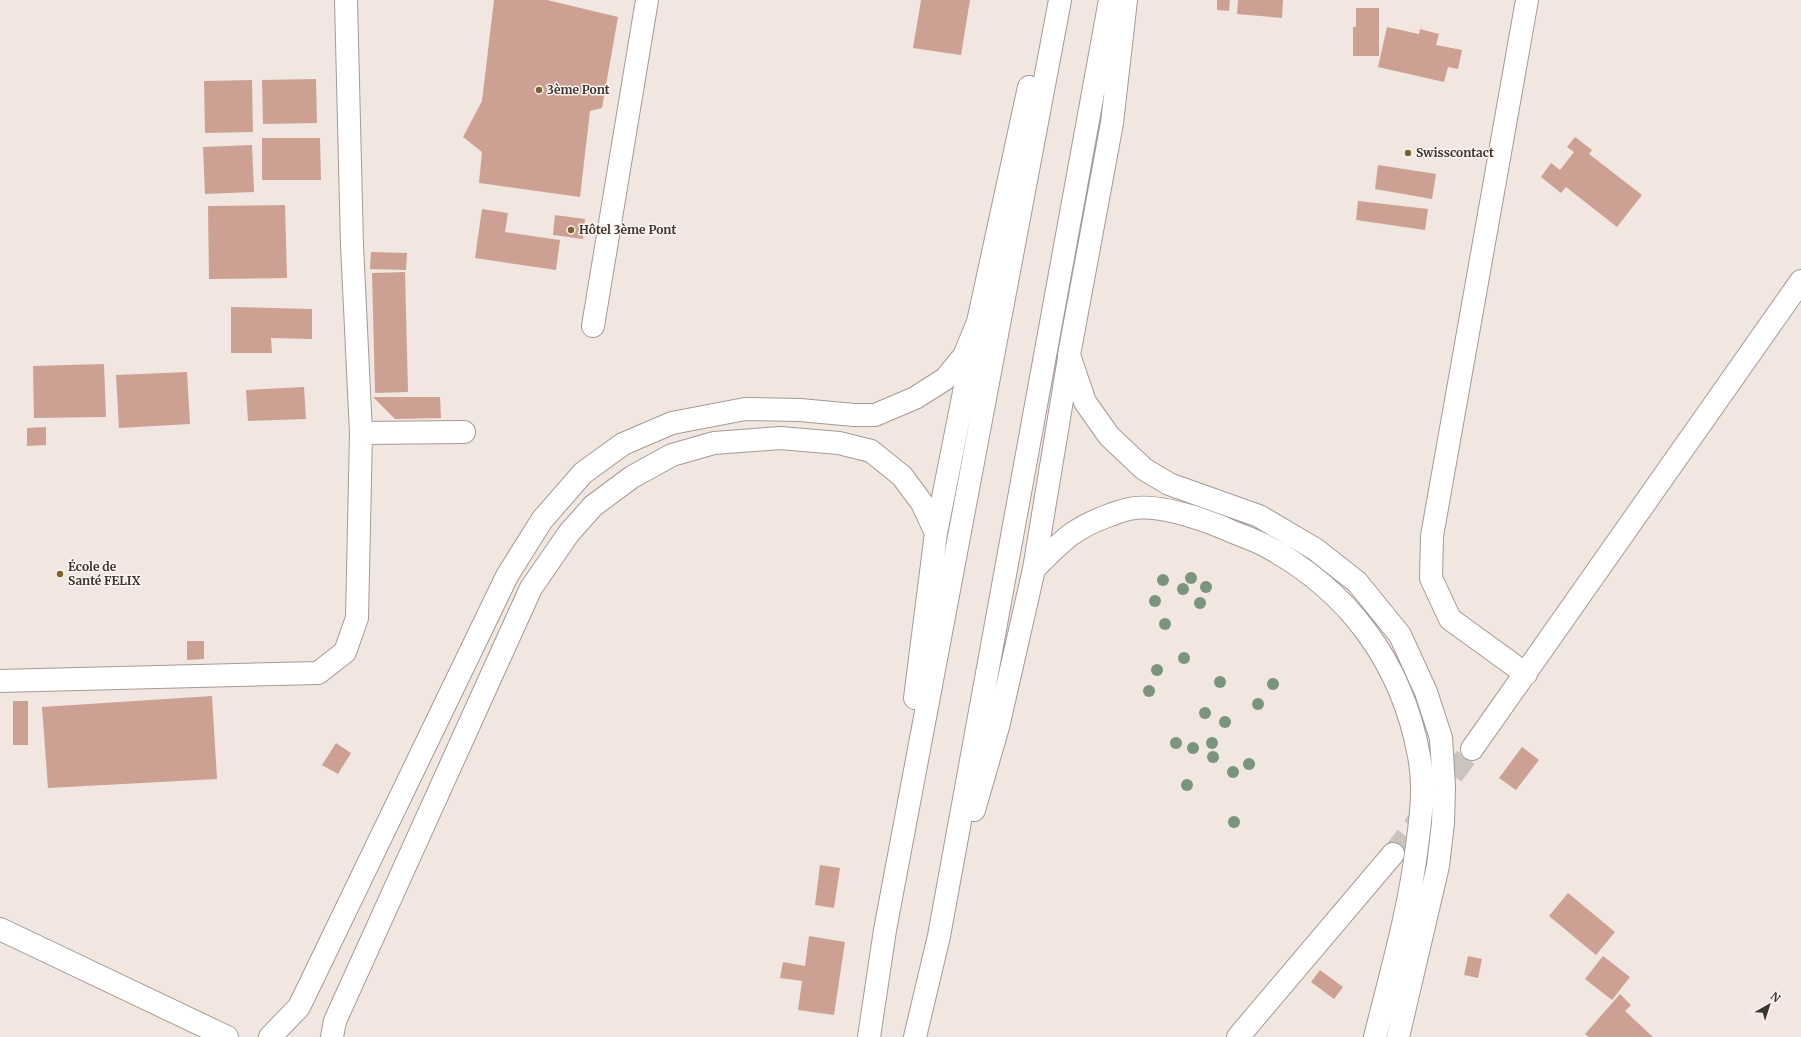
<svg xmlns="http://www.w3.org/2000/svg" width="1801" height="1037" viewBox="0 0 1801 1037" font-family="Merriweather,serif">
<style>
.building{fill:#cca194}
.lines{fill:none;stroke-linecap:round;stroke-linejoin:round}
.minor-tunnel{stroke:#cdc3be;stroke-width:22;stroke-dasharray:22 11;stroke-linecap:butt}
.minor-casing{stroke:#a59a95;stroke-width:24}
.major-casing{stroke:#a59a95;stroke-width:24}
.minor{stroke:#fff;stroke-width:22}
.major{stroke:#fff;stroke-width:22}
.tree{fill:#7a947d}
.poi-dot{fill:#7a6333;stroke:#fff4ee;stroke-width:1.5}
.labels{text-anchor:middle;stroke-width:3;stroke-linejoin:round;paint-order:stroke}
.poi-label{font-size:12px;font-weight:bold;fill:#3a3633;stroke:#fff4ee;text-anchor:start}
</style>
<rect width="100%" height="100%" fill="#f2e6e1"/>
<!-- building -->
<path class="building" d="M494,0H547L618,17L602,108L590,111L580,197L479,183L482,152L463,137L482,101Z
M921,0H970L961,55L913,48Z
M1217,0H1230L1229,11L1217,10Z
M1238,0H1283L1282,18L1237,14Z
M1356,8H1379V56H1353V27H1356Z
M1387,27L1419,34L1420,29L1439,34L1436,45L1462,50L1458,69L1448,67L1444,82L1378,67Z
M316,79L317,123L263,124L262,80Z
M252,80L253,132L205,133L204,81Z
M1575,137L1592,150L1589,154L1642,195L1617,227L1566,187L1561,193L1541,177L1551,163L1560,170L1574,152L1567,147Z
M262,138H320L321,180H262Z
M252,145L254,192L205,194L203,147Z
M1378,165L1436,174L1432,199L1375,189Z
M1358,201L1428,209L1425,230L1356,220Z
M285,205L287,278L209,279L208,206Z
M482,209L508,213L505,232L560,240L556,270L475,258Z
M555,215L585,219L583,239L553,235Z
M371,252L407,253L406,270L370,269Z
M405,272L408,392L375,393L372,273Z
M231,307L312,309V339L271,338L272,353H231Z
M104,364L106,417L34,418L33,366Z
M187,372L190,424L119,428L116,375Z
M304,387L306,419L248,421L246,390Z
M373,397H440L441,418L395,419Z
M46,427V445L27,446V428Z
M187,641H204V659L187,660Z
M212,696L217,779L48,788L42,707Z
M13,701H28V745H13Z
M336,743L351,753L338,774L322,765Z
M1522,747L1539,760L1516,790L1499,778Z
M820,865L840,868L834,908L815,905Z
M1568,893L1615,932L1596,955L1549,916Z
M809,936L845,942L834,1015L798,1010L802,981L780,978L783,962L805,966Z
M1468,956L1482,959L1478,978L1464,975Z
M1603,956L1630,977L1612,1000L1585,979Z
M1320,970L1343,987L1334,999L1311,982Z
M1620,994L1631,1005L1625,1011L1653,1037H1589L1585,1034Z"/>
<g class="lines">
<!-- minor-tunnel -->
<path class="minor-tunnel" d="M1393,854L1472,749"/>
<!-- minor casing -->
<g class="minor-casing">
<path id="minor" d="M593,326L647,0
M361,433L464,432
M1526,674L1450,619L1431,578L1432,536L1527,0
M0,681L318,673L345,652L357,618L361,433L352,245L346,0
M1472,749L1801,281
M0,929L227,1037
M1238,1037L1393,854"/>
</g>
<!-- major casing -->
<g class="major-casing">
<path id="major" d="M1126,0L1112,123L1069,355L1085,402L1109,436L1144,469L1169,484L1259,516L1315,549L1357,582L1400,635L1426,692L1441,738L1444,786L1443,823L1438,866L1398,1037
M1034,569C1061,542 1073,528 1110,515C1116,513 1123,510 1129,509C1156,503 1199,518 1224,528C1236,534 1250,538 1262,544C1347,588 1402,662 1419,756C1425,786 1421,816 1417,846C1409,911 1391,973 1375,1037
M915,698L936,533L978,322L1029,87
M974,810L998,727L1034,569L1069,358
M270,1037L299,1007L507,576L542,520L583,473L623,444L672,423L745,409L800,410L854,415H875L915,398L945,379L964,356L978,322
M332,1037L335,1021L531,588L569,533L593,506L632,477L672,455L714,443L780,438L839,443L871,451L902,476L922,503L936,533
M869,1037L885,930L1060,0
M915,1037L939,936L1110,0"/>
</g>
<!-- minor -->
<use href="#minor" class="minor"/>
<!-- major -->
<use href="#major" class="major"/>
</g>
<!-- trees -->
<g class="tree">
<circle cx="1191" cy="578" r="6"/>
<circle cx="1163" cy="580" r="6"/>
<circle cx="1206" cy="587" r="6"/>
<circle cx="1183" cy="589" r="6"/>
<circle cx="1155" cy="601" r="6"/>
<circle cx="1200" cy="603" r="6"/>
<circle cx="1165" cy="624" r="6"/>
<circle cx="1184" cy="658" r="6"/>
<circle cx="1157" cy="670" r="6"/>
<circle cx="1220" cy="682" r="6"/>
<circle cx="1273" cy="684" r="6"/>
<circle cx="1149" cy="691" r="6"/>
<circle cx="1258" cy="704" r="6"/>
<circle cx="1205" cy="713" r="6"/>
<circle cx="1225" cy="722" r="6"/>
<circle cx="1176" cy="743" r="6"/>
<circle cx="1212" cy="743" r="6"/>
<circle cx="1193" cy="748" r="6"/>
<circle cx="1213" cy="757" r="6"/>
<circle cx="1249" cy="764" r="6"/>
<circle cx="1233" cy="772" r="6"/>
<circle cx="1187" cy="785" r="6"/>
<circle cx="1234" cy="822" r="6"/>
</g>
<!-- markers -->
<g class="poi-dot">
<circle cx="539" cy="90" r="4"/>
<circle cx="1408" cy="153" r="4"/>
<circle cx="571" cy="230" r="4"/>
<circle cx="60" cy="574" r="4"/>
</g>
<g class="labels">
<!-- poi labels -->
<g class="poi-label">
<text x="547" y="94">3ème Pont</text>
<text x="1416" y="157">Swisscontact</text>
<text x="579" y="234">Hôtel 3ème Pont</text>
<text x="68" y="571">École de<tspan x="68" dy="14">Santé FELIX</tspan></text>
</g>
</g>
<!-- north arrow -->
<g transform="translate(1769 1005) rotate(39)" stroke="#fff4ee" stroke-width="3" paint-order="stroke">
<path d="M0-3L7 15L0 10L-7 15Z" fill="#3a3633"/>
<text y="-6" font-size="11" font-weight="bold" text-anchor="middle" fill="#3a3633">N</text>
</g>
</svg>
